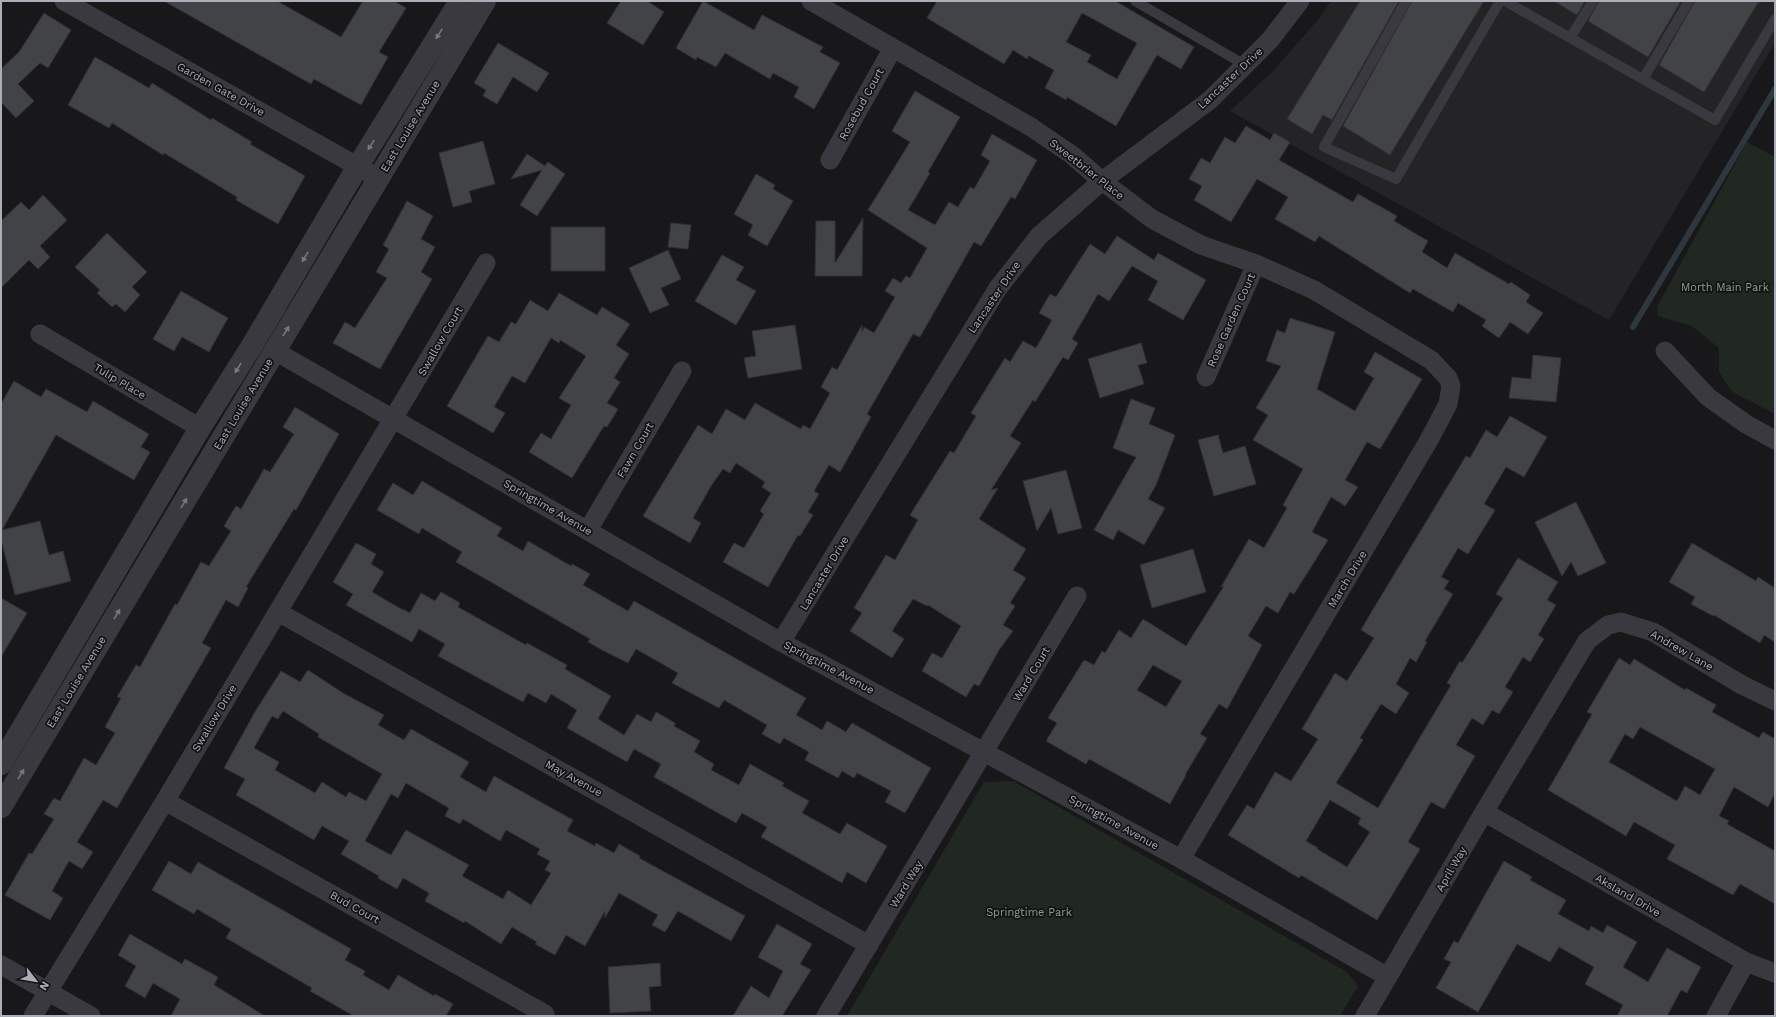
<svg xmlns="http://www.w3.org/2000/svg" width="1776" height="1017" viewBox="0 0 1776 1017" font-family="'Work Sans',sans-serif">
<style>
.built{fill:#242427}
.green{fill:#202821}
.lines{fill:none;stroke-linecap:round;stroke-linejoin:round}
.stream{stroke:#2e363e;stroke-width:6}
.building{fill:#424347;stroke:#323236;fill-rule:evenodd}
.service{stroke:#39393f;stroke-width:10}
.minor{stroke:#39393f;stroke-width:19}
.tertiary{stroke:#39393f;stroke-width:22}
.oneway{fill:#777982}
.labels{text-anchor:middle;stroke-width:3.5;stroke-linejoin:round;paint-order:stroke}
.street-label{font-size:11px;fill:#aaaeb9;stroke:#131315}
.park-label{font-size:11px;fill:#81a484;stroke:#131315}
</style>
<rect width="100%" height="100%" fill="#18181a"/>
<!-- built -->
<path class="built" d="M1331,1H1775V43L1609,320L1230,111L1273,71L1317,21Z"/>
<!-- green -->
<path class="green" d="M1747,142L1775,157V414L1731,391L1719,372V348L1692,326L1658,316L1657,307Z
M1013,781L1347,972L1358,986L1340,1016H847L984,782Z"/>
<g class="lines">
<!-- stream -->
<path class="stream" d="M1633,327L1775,89"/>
</g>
<!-- building -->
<path class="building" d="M164,1H277L341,37L363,1H394L406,8L379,52L388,57L361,105L314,79L311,84Z
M621,1H647L664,12L643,45L607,23Z
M703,1L754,30L762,15L823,47L820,52L840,63L814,109L794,97L799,87L773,73L770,79L725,53L716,67L697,57L696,60L676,48Z
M937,1H1115L1194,47L1181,69L1157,55L1116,126L1067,97L1066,100L1045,88L1054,70L1029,56L1027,59L1013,50L1004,64L927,18ZM1082,13L1137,43L1117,79L1087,62L1091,55L1066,42Z
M1360,1H1399L1332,120L1323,115L1312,134L1287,119Z
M1412,1H1484L1390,155L1343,126Z
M1554,1H1585L1577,15Z
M1599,1H1681L1648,57L1588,21Z
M1695,1H1759L1704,92L1659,65Z
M44,13L71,30L48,68L40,63L18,84L34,101L16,118L1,102V69L19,52Z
M498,43L549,73L537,92L513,77L497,104L483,96L486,90L474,83Z
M95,57L149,88L152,83L211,120L212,118L252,142L250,144L305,176L278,224L236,200L237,197L164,153L163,155L112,123L109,128L68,105Z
M915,91L960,117L928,172L930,173L908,210L935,225L949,202L958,207L970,187L974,189L990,161L981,155L992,134L1037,160L1015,199L1011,197L981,246L974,242L920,337L913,334L867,414L871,417L840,472L829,465L814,491L819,494L808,512L813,515L800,536L798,535L768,587L723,562L734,543L744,548L764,514L760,511L771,493L762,487L765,482L736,463L730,473L723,469L711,486L693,518L701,523L690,543L643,516L698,425L712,434L726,409L745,420L755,403L801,429L803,425L810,429L830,393L821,387L832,367L837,370L862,325V332L864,327L874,333L895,297L885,291L893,278L901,283L906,276L910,278L927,248L868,210L910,142L892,131Z
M1246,126L1270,140L1274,133L1290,142L1279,160L1353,202L1358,194L1397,216L1394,221L1428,241L1422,252L1447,268L1455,253L1509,284L1511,282L1530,295L1526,302L1543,313L1528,334L1510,322L1499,338L1482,326L1486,320L1458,303L1453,312L1413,289L1410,293L1319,236L1315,242L1275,219L1288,197L1257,179L1231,222L1194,200L1202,186L1189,179L1201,158L1210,163L1225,137L1235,143Z
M483,141L495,184L469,191L472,202L453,207L439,153Z
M527,154L545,166L548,162L565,174L537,216L520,205L542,170L511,179Z
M756,174L775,185L773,189L793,201L767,246L748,235L753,225L734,214Z
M43,195L67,220L40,246L50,257L38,269L29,260L1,288V221L21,202L29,210Z
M407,201L433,216L421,239L435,247L421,272L432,279L380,369L333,343L345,322L355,328L387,278L376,272L389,249L383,245Z
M863,218L862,276H815L816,221H835V263Z
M671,223L691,225L688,249L668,247Z
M551,227H605V271H551Z
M107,233L147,272L132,287L140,295L125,312L116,304L112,307L97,293L100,290L75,267Z
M1117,236L1154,260L1158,253L1206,280L1183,320L1148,300L1158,281L1132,266L1109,301L1098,294L1072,339L1078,343L1068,360L1063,357L1035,402L1033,400L1010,436L1021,443L991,490L998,488L979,519L1026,549L1013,570L1026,578L1010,603L1015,606L1003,625L1013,631L999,650L979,686L974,684L966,697L922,671L932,653L942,658L961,626L928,605L927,606L913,599L892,631L904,639L892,658L850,631L862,613L854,608L886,555L895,560L918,520L910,515L950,451L954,453L976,416L971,413L1005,358L1010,362L1023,341L1036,348L1052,320L1039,313L1050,294L1056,297L1090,244L1105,254Z
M668,250L681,279L661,288L669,305L650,313L629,268Z
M722,255L744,267L736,280L756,291L736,325L695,301Z
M181,291L228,318L209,352L182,337L174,351L153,339Z
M559,293L597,315L602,307L630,324L616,345L629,354L614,378L620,382L607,403L618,409L607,427L604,426L572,478L529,452L541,433L551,439L571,405L559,398L586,356L560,340L559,343L551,338L525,383L512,376L494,407L505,413L493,433L447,406L488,336L499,342L511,322L516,324L530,300L548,311Z
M1290,318L1335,332L1317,389L1355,411L1374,378L1364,372L1375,352L1422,379L1380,449L1367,442L1345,480L1358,487L1345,506L1331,497L1312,532L1328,540L1294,594L1290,592L1278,613L1266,606L1248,636L1262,645L1227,709L1219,704L1200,734L1207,738L1185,775H1186L1170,804L1089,759L1086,764L1046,741L1057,723L1048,718L1084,660L1094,665L1102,651L1105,653L1119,630L1131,638L1143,619L1186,646L1224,586L1221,587L1249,539L1264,548L1287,508L1283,505L1303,469L1253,440L1268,415L1256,408L1281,366L1266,361L1277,330L1285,333ZM1153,665L1182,681L1166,707L1137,690Z
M795,325L802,369L748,378L744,358L756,356L752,331Z
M1141,343L1147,363L1138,365L1144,384L1100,398L1088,359Z
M1533,355L1561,358L1556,402L1509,398L1512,377L1531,379Z
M14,381L41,397L46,389L87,412L93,401L149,434L141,447L150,452L134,480L56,435L2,530L40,521L49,555L63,551L71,581L15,595L1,539V404Z
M1131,399L1155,408L1149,424L1175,435L1156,485L1148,499L1165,508L1144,545L1118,530L1113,540L1094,530L1136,457L1113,448Z
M295,407L339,434L296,510L294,509L246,587L248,588L238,607L226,600L202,643L211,648L117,808L103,800L77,842L93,852L82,869L69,861L52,891L63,898L50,920L5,895L29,853L32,854L54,819L44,814L54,798L60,801L84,758L96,765L115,733L105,727L121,698L117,697L136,665L140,667L175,604L177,605L201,562L209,566L231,531L224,526L236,506L241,509L264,469L270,472L294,434L283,427Z
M1510,416L1547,437L1524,477L1506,467L1484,504L1495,510L1468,554L1458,548L1441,577L1449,581L1444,589L1453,594L1425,641L1427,642L1416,662L1410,658L1396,684L1409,693L1396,714L1381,704L1360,738L1363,740L1336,783L1378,808L1451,685L1447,683L1460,661L1462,663L1503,598L1496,594L1518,558L1558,582L1547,600L1556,605L1538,635L1544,639L1530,662L1523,657L1505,687L1513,692L1499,714L1492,710L1483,725L1472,718L1456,745L1475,756L1444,809L1431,802L1408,842L1420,849L1377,920L1301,875L1299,878L1228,835L1247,805L1254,809L1275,772L1291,781L1318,739L1302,729L1335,673L1347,681L1374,638L1361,630L1372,611L1466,456L1470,458L1486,430L1497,437ZM1330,800L1361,818L1358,824L1370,832L1347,867L1317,849L1318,848L1306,841Z
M1218,435L1223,453L1245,446L1256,484L1214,496L1198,440Z
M1066,470L1082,528L1058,534L1051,508L1037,531L1023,481Z
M422,481L502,528L497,536L523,551L528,541L571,566L572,564L590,574L583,585L628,611L634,601L806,698L796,715L822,730L827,721L846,732L852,723L931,768L905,813L885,802L891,791L857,773L854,778L842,771L838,778L805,760L809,752L784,738L780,744L762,734L767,725L724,700L719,708L672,683L678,673L636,649L628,663L602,650L588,642L590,639L456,562L462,552L422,528L419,534L377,510L393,483L413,495Z
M1576,502L1606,563L1578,576L1571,562L1562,576L1535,522Z
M356,543L376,554L371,564L384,572L372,592L403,610V609L410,613L421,593L435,601L441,592L460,603L458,607L526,645L527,643L567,665L565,669L611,696L598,719L624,735L637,714L651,722L656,712L675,723L674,726L700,741L694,752L714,764L711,770L739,785L750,764L784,783L782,786L809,801L802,813L840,834L847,823L887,846L866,883L847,872L842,883L761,837L767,827L742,813L736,823L654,777L661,764L634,749L627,762L567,728L577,710L551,694L546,703L528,693L523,702L438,656L445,644L419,629L412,642L346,605L353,594L333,582Z
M1692,543L1756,581L1758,577L1775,588V642L1764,635L1760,643L1714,615L1713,616L1691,604L1695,597L1669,582Z
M1193,549L1206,592L1152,608L1140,565Z
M1,598L27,613L1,657Z
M1619,658L1630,665L1634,659L1685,690L1686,688L1716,705L1712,712L1759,738L1763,732L1775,739V793L1768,807L1734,787L1719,816L1729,821L1727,824L1775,851V904L1740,884L1733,895L1667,859L1675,845L1634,822L1626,836L1548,790L1592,714L1587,712ZM1640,727L1715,769L1700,795L1685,786L1677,801L1609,762L1625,734L1633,739Z
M308,670L343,693L384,715L378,725L404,740L411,729L469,762L460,777L486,792L494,776L573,820L567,831L595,846L596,843L614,853L619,844L640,856L639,858L745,916L731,941L678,911L665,932L652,925L658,915L619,893L605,918V911L585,946L566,935L555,955L535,944L537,942L512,927L501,944L465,921L464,923L425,901L429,893L403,878L397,889L378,878L379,876L341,854L349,841L322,826L314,840L236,795L245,779L224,768L256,710L281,671L300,682ZM283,711L319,734L318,737L382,774L366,801L349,792L346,797L322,782L315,793L275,770L279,762L254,748L272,716L278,719ZM406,783L449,808L445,816L460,824L463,819L500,841L506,830L540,849L537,854L550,861L545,870L551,873L531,905L508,890L503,899L462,876L469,865L406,830L391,855L365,841L391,794L398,798Z
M169,861L191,874L198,862L351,949L345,960L365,971L363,975L389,990L398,975L434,996L435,994L453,1004L446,1016H354L310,991L312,988L226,938L231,929L197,909L194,914L152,890Z
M1504,861L1532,877L1530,880L1566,900L1558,914L1589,931L1591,926L1603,933L1607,925L1637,942L1623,967L1648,982L1667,948L1701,967L1687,993L1681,990L1667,1016H1617L1623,1005L1585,984L1594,967L1559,947L1550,962L1517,944L1478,1012L1436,988L1451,962L1444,959L1454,941L1458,943Z
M777,924L812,944L800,964L811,970L782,1016H733L751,986L769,998L783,971L758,957Z
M130,934L182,964L185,959L218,977L214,985L265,1016H171L180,999L153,983L145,998L125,986L136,966L118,955Z
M660,963L661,986L649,987L651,1011L610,1013L608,967Z"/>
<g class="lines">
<!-- service -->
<path class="service" d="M1135,1L1245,65
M1406,1L1324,147L1396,179L1500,1
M1505,1L1715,120L1775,19
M1570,38L1593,1
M1643,79L1689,1"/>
<!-- minor -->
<path class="minor" d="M64,1L371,174
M811,1L1031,127L1072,155L1102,181L1152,219L1201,245L1256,264L1314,290L1431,360L1448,378L1451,386L1448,404L1429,440L1181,859
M830,160L893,48
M40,334L200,428
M275,351L781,642L1181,859L1388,977
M1665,351L1708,397L1746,424L1775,440
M1206,377L1256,264
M588,530L682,371
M278,612L869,945
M781,642L998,288L1039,236L1102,181L1210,100L1270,40L1300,1
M165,801L545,1014
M1484,812L1746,962L1775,973
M1,965L91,1016
M33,1016L165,801L486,263
M826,1016L1077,596
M1365,1016L1484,812L1587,641L1608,625L1621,622L1653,632L1742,685L1775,701
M1716,1016L1746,962"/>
<!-- tertiary -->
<path class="tertiary" d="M1,764L200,428L253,344L358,166L460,1
M1,807L485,1"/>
</g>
<!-- one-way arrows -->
<defs><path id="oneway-solid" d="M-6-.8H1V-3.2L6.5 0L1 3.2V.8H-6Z"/></defs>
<g class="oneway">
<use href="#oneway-solid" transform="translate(439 34) rotate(122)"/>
<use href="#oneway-solid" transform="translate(371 145) rotate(122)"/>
<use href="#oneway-solid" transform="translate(305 257) rotate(121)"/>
<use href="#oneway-solid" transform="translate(286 331) rotate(-59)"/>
<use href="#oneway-solid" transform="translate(238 368) rotate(122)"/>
<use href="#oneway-solid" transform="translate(184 503) rotate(-59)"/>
<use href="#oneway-solid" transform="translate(117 614) rotate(-59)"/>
<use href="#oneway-solid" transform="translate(21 774) rotate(-59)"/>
</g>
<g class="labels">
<!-- street labels -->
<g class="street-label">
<text transform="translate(1230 78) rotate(-43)" y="4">Lancaster Drive</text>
<text transform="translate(221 89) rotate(29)" y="4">Garden Gate Drive</text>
<text transform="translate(861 104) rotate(-61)" y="4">Rosebud Court</text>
<text transform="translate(410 126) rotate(-59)" y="4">East Louise Avenue</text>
<text transform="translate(1087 169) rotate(38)" y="4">Sweetbrier Place</text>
<text transform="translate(994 297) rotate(-56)" y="4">Lancaster Drive</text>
<text transform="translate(1231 320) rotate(-66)" y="4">Rose Garden Court</text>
<text transform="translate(440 341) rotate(-60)" y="4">Swallow Court</text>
<text transform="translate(120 381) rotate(31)" y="4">Tulip Place</text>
<text transform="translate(243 404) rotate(-59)" y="4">East Louise Avenue</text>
<text transform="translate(635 450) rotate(-60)" y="4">Fawn Court</text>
<text transform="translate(548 507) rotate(30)" y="4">Springtime Avenue</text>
<text transform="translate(824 573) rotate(-59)" y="4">Lancaster Drive</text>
<text transform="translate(1347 579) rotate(-59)" y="4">March Drive</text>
<text transform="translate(1682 650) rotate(30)" y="4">Andrew Lane</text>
<text transform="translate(829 667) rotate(28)" y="4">Springtime Avenue</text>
<text transform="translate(1031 674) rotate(-59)" y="4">Ward Court</text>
<text transform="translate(76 682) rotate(-59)" y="4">East Louise Avenue</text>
<text transform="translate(214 718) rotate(-59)" y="4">Swallow Drive</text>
<text transform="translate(574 778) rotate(29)" y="4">May Avenue</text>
<text transform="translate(1114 822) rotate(29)" y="4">Springtime Avenue</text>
<text transform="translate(1451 869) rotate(-60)" y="4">April Way</text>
<text transform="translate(906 884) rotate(-59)" y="4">Ward Way</text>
<text transform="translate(1628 895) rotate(30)" y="4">Aksland Drive</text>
<text transform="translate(355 907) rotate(29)" y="4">Bud Court</text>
</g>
<!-- park labels -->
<g class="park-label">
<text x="1725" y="291">Morth Main Park</text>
<text x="1029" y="916">Springtime Park</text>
</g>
</g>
<!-- border -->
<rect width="1776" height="1017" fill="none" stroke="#aaaeb9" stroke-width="4"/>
<!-- north arrow -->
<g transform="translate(36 981) rotate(121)" stroke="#131315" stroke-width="3" paint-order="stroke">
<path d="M0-3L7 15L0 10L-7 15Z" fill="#aaaeb9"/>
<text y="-6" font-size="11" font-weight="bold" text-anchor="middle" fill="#aaaeb9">N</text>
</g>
</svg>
